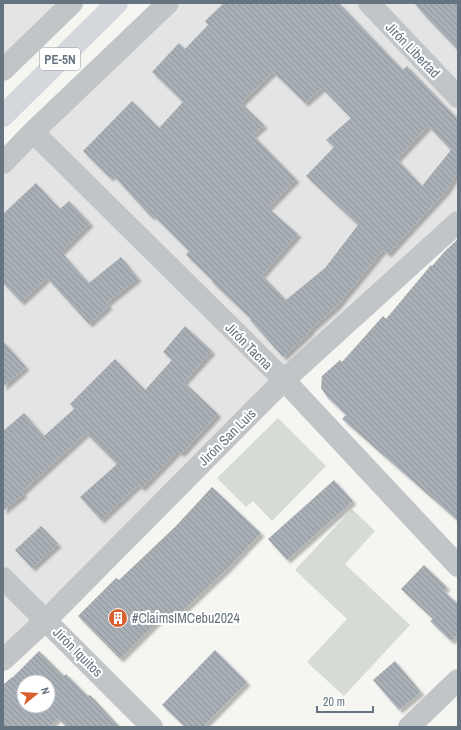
<svg xmlns="http://www.w3.org/2000/svg" width="461" height="730" viewBox="0 0 461 730" font-family="'Archivo Narrow',sans-serif">
<style>
.built{fill:#e3e4e3}
.park{fill:#d6dcd3}
.building{fill:url(#building-back-hatch);fill-rule:evenodd;filter:url(#shadow)}
.lines{fill:none;stroke-linecap:round;stroke-linejoin:round}
.minor{stroke:#c1c5c8;stroke-width:22}
.trunk{stroke:#d4d8dc;stroke-width:22}
.labels{text-anchor:middle;stroke-width:4;stroke-linejoin:round;paint-order:stroke}
.shield{fill:#fff;stroke:#949ea7;stroke-width:1}
.shield-label{font-size:13px;font-weight:bold;fill:#667481}
.street-label{font-size:14px;fill:#667481;stroke:#fff}
.poi-label{font-size:14px;fill:#667481;stroke:#fff;text-anchor:start}
</style>
<defs>
<pattern id="building-back-hatch" width="6" height="6" patternUnits="userSpaceOnUse"><rect width="6" height="6" fill="#a8afb5"/><path d="M-1 5l2 2M0 0l6 6M5-1l2 2" fill="none" stroke="#8d9399"/></pattern>
<filter id="shadow"><feDropShadow dx="3.5" dy="3.5" stdDeviation="1" flood-color="#0004"/></filter>
</defs>
<rect width="100%" height="100%" fill="#f5f5f2"/>
<!-- built -->
<path class="built" d="M3,3H73L3,72Z
M174,3H458V225L3,659V171Z"/>
<!-- park -->
<path class="park" d="M278,418L326,466L272,521L253,501L246,507L217,478Z
M352,509L375,531L345,564L410,625L344,696L307,662L347,619L295,570Z"/>
<!-- building -->
<path class="building" d="M224,3H339L403,70L407,66L458,119V172L447,190L388,254L383,250L337,306L310,330L311,331L283,357L250,320L251,319L212,282L213,281L186,255L189,251L153,215L151,217L113,175L110,178L83,151L132,101L159,128L183,102L152,72L179,43L185,49L208,25L205,21ZM273,72L305,103L322,88L351,118L326,140L334,147L306,176L358,225L325,268L286,300L262,275L298,234L268,208L296,179L253,135L264,125L241,103ZM428,126L451,150L422,186L397,159Z
M414,3H458V50L428,19Z
M36,183L60,209L69,201L90,223L61,252L89,283L121,257L138,278L107,303L109,306L89,324L47,278L21,302L3,283V214Z
M458,239V521L342,419L346,415L328,398L321,388L322,376L340,360L342,362L383,316L386,319L431,265L432,266L445,251Z
M185,326L212,351L184,382L218,414L181,454L178,451L142,488L138,485L101,520L80,497L117,464L86,433L22,492L24,494L3,511V431L24,413L44,436L74,409L70,404L115,359L145,390L172,360L163,352Z
M3,341L26,367L3,387Z
M334,480L353,501L287,560L268,539Z
M212,487L261,533L227,569L174,619L167,612L120,659L78,616L116,578L119,580L176,526Z
M41,526L58,544L32,568L15,550Z
M424,565L447,587L443,590L458,604V634L451,641L430,621L433,619L401,589Z
M215,650L247,682L203,727H185L162,705Z
M39,651L64,676L66,674L88,696L90,695L120,727H67L58,718L49,727H3V685L12,677V678ZM24,682H48V706H24Z
M395,661L421,692L399,710L373,680Z"/>
<g class="lines">
<!-- minor -->
<path class="minor" d="M369,3L458,97
M3,70L72,3
M33,132L284,380L458,566
M3,163L33,132L168,3
M3,578L152,727
M3,660L46,620L284,380L458,222
M409,727L458,680"/>
<!-- trunk -->
<path class="trunk" d="M3,116L117,3"/>
</g>
<!-- icons -->
<defs>
<g id="building-disc" transform="scale(1)"><circle r="9.5" fill="#d85f2f" stroke="#fff"/><path d="M-4-6H4V6H1V3H-1V6H-4ZM-2.5-4.3h1.7v1.8h-1.7ZM.8-4.3h1.7v1.8H.8ZM-2.5-1h1.7V.8h-1.7ZM.8-1h1.7V.8H.8Z" fill="#fff"/></g>
</defs>
<g fill-rule="evenodd">
<use href="#building-disc" x="118" y="618"/>
</g>
<g class="labels">
<!-- shield labels -->
<rect class="shield" x="40" y="48" width="40" height="22" rx="3"/>
<g class="shield-label">
<text x="60" y="64">PE-5N</text>
</g>
<!-- street labels -->
<g class="street-label">
<text transform="translate(413 50) rotate(46)" y="5">Jirón Libertad</text>
<text transform="translate(249 346) rotate(45)" y="5">Jirón Tacna</text>
<text transform="translate(227 437) rotate(-45)" y="5">Jirón San Luis</text>
<text transform="translate(78 652) rotate(45)" y="5">Jirón Iquitos</text>
</g>
<!-- poi labels -->
<g class="poi-label">
<text x="132" y="623">#ClaimsIMCebu2024</text>
</g>
</g>
<!-- border -->
<rect width="461" height="730" fill="none" stroke="#667481" stroke-width="8"/>
<!-- north arrow -->
<g transform="translate(36 694) rotate(72)"><circle r="19" fill="#ffffff" stroke="#c2c7cd"/>
<path d="M0-3L7 15L0 10L-7 15Z" fill="#d85f2f"/>
<text y="-6" font-size="11" font-weight="bold" text-anchor="middle" fill="#667481">N</text>
</g>
<!-- scale -->
<path d="M317 706v6h56v-6" fill="none" stroke="#667481" stroke-width="2"/>
<text x="323" y="706" font-size="12" fill="#667481" stroke="#ffffff" stroke-width="3" paint-order="stroke">20 m</text>
</svg>
